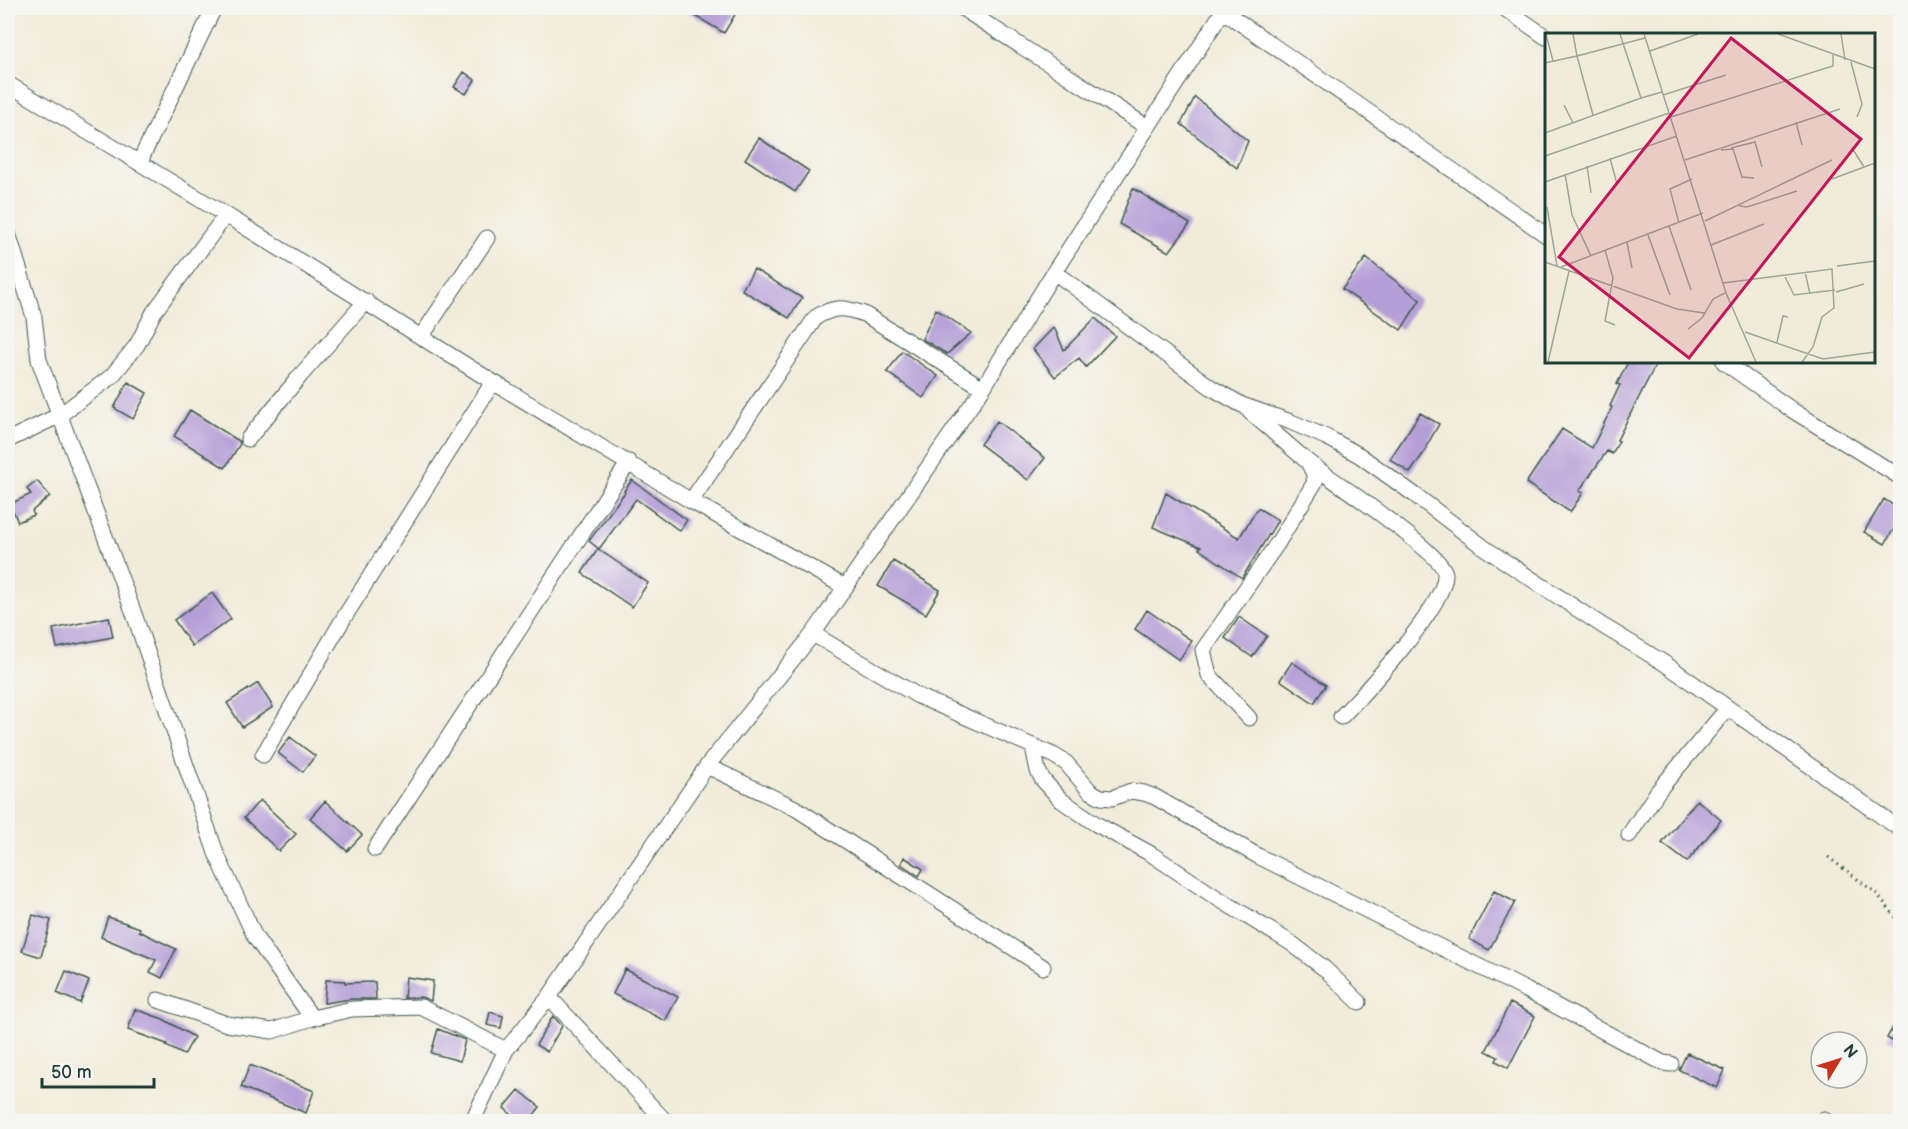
<svg xmlns="http://www.w3.org/2000/svg" width="1908" height="1129" viewBox="0 0 1908 1129" font-family="'Balsamiq Sans',sans-serif">
<style>
.building{fill:#b59fd7}
.lines{fill:none;stroke-linecap:round;stroke-linejoin:round}
.minor-casing{stroke:#3e574d;stroke-width:17}
.path{stroke:#3e574d;stroke-width:3;stroke-dasharray:1.5 4.5;stroke-linecap:butt}
.minor{stroke:#fff;stroke-width:15}
.inset-road{fill:none;stroke:#9da698;stroke-width:1.5}
.view{fill:#c2185b;fill-opacity:0.15;stroke:#c2185b;stroke-width:3}
.inset-edge{fill:none;stroke:#1f3d34;stroke-width:3}
</style>
<rect width="100%" height="100%" fill="#f6f6f2"/>
<filter id="ink" filterUnits="userSpaceOnUse"><feTurbulence type="fractalNoise" baseFrequency=".0167" numOctaves="2"/><feDisplacementMap in="SourceGraphic" scale="12" xChannelSelector="R" yChannelSelector="G"/><feConvolveMatrix kernelMatrix="1 2 1 2 8 2 1 2 1" color-interpolation-filters="sRGB"/></filter>
<filter id="wash" filterUnits="userSpaceOnUse"><feTurbulence type="fractalNoise" baseFrequency=".008" numOctaves="4" result="noise"/><feDisplacementMap in="SourceGraphic" scale="24" xChannelSelector="R" yChannelSelector="G"/><feGaussianBlur stdDeviation="1.35" result="paint"/><feColorMatrix in="noise" values="0 0 0 0 0 0 0 0 0 0 0 0 0 0 0 0 0 1.4 0 .05"/><feComposite in="paint" operator="in"/></filter>
<g filter="url(#wash)">
<rect width="100%" height="100%" fill="#f1ecda"/>
<g id="blocks">
<!-- building -->
<path class="building" d="M682,8H728L736,13L724,33Z
M464,72L475,80L466,94L454,87Z
M1195,97L1248,141L1237,168L1181,124Z
M759,138L809,171L795,192L745,159Z
M1133,188L1190,224L1169,252L1119,224Z
M1366,258L1420,300L1401,330L1342,289Z
M754,269L802,298L789,318L742,290Z
M936,309L971,333L947,354L922,339Z
M1095,318L1115,336L1086,367L1079,358L1055,377L1033,349L1054,327L1064,350Z
M902,351L938,376L923,398L887,372Z
M1628,362H1657L1617,440L1619,441L1612,454L1607,451L1579,491L1583,493L1570,512L1526,483L1562,429L1592,448L1612,407L1610,406L1620,385L1617,384Z
M128,382L147,393L133,419L114,408Z
M190,410L239,441L240,444L225,468L174,436Z
M1420,413L1439,424L1426,447L1427,448L1410,473L1390,459Z
M997,421L1045,458L1028,480L980,444Z
M632,480L687,520L680,531L636,499L599,549L589,541L625,492L624,491Z
M37,481L50,496L32,511L34,515L18,522L10,504L31,494L27,489Z
M1166,493L1239,538L1258,508L1278,520L1242,578L1199,549L1201,547L1153,527Z
M1884,499L1900,510V518L1885,544L1864,532Z
M598,549L648,583L632,607L582,573Z
M893,561L940,590L926,614L878,586Z
M212,593L231,619L192,646L174,620Z
M1147,610L1192,641L1179,660L1135,629Z
M109,617L113,637L57,648L53,629Z
M1239,617L1267,636L1252,657L1225,638Z
M1292,662L1326,685L1314,703L1280,680Z
M258,683L273,707L242,727L227,703Z
M290,737L315,756L303,772L278,753Z
M260,800L296,834L279,851L244,818Z
M1697,800L1721,820L1687,862L1662,843Z
M325,801L362,835L347,851L310,818Z
M904,857L923,869L919,876L901,864Z
M1494,891L1515,902L1489,950L1469,939Z
M33,915L51,920L41,957L22,951Z
M108,917L140,928L139,931L176,949L162,978L150,972L156,960L101,937Z
M625,969L678,997L665,1021L613,994Z
M66,971L89,981L80,1003L57,993Z
M406,977L433,981L431,1001L421,997L404,998Z
M326,980L345,981V983L375,982L376,999H351L324,1003Z
M1510,1003L1535,1016L1508,1068L1496,1061L1498,1057L1486,1051Z
M135,1009L163,1019L194,1037L184,1055L166,1046L167,1044L128,1030Z
M490,1012L503,1016L501,1028L487,1025Z
M1900,1014V1046L1887,1038Z
M553,1016L562,1026L547,1052L536,1045Z
M438,1029L465,1040L460,1061L431,1053Z
M1687,1053L1725,1070L1717,1088L1679,1070Z
M250,1065L314,1091L306,1113L241,1087Z
M519,1090L540,1107L528,1122H520L504,1108Z"/>
</g>
</g>
<g filter="url(#ink)">
<use href="#blocks" fill-opacity="0" stroke="#3e574d" stroke-width="1.5"/>
<g class="lines">
<!-- minor casing -->
<g class="minor-casing">
<path id="minor" d="M962,8L1147,127
M1504,8L1546,37
M1223,11L1546,235
M8,84L226,215L493,382L691,501L845,587
M139,163L214,8
M8,233L34,317L39,360L133,611L216,853L255,937L312,1018
M1054,272L1212,388L1242,405L1291,422L1328,438L1359,455L1415,495L1486,549L1603,626L1664,663L1900,829
M421,337L487,238
M1724,362L1792,410L1900,477
M248,439L300,376L366,301
M8,440L60,415L112,376L137,345L154,312L226,215
M1308,462C1328,477 1445,555 1445,574C1446,606 1365,692 1341,717
M691,501L816,317C835,306 844,307 864,314L983,388
M813,634L918,696L1053,755L1066,763L1090,791L1101,797L1112,798L1131,791L1144,793L1155,797L1258,856L1526,990L1663,1063L1671,1064
M1249,718L1209,675L1203,650L1277,544L1315,482L1313,472L1308,462L1249,411
M1033,747L1038,771L1043,780L1061,800L1096,824L1151,854L1214,896L1291,943L1325,969L1359,1002
M263,755L345,616L493,382
M707,766L795,808L1043,967
M1629,835L1658,791L1727,709
M375,849L629,462
M549,997L666,1122
M158,1000L227,1024L272,1031L312,1018L352,1009L421,1007L506,1050
M472,1122L506,1050L549,997L707,766L813,634L983,388L1054,272L1225,8
M1822,1122L1824,1119"/>
</g>
<!-- path -->
<path class="path" d="M1828,857L1876,893L1900,922"/>
<!-- minor -->
<use href="#minor" class="minor"/>
</g>
</g>
<!-- overview -->
<g transform="translate(1545 33)">
<rect width="330" height="330" fill="#f1ecda"/>
<path class="inset-road" d="M1,1L8,28M28,1L32,23L100,5M75,1L96,65L117,59M99,1L181,260L211,329M233,1L330,36M296,1L300,27M105,18L153,1M306,29L317,71L312,84M0,30L32,23L48,82M118,62L181,42M19,72L28,90M126,84L288,33V22M251,89L257,112M0,100L96,65M186,115L210,109L217,134M307,115L319,134M176,117L188,116L197,144L209,145M0,123L124,80M65,125L72,151M140,127L295,76M42,133L46,160M20,141L27,182L46,223M287,146L330,130M0,149L132,103M194,173L202,174L252,158M2,174L12,233M160,188L287,127M134,190L125,156L147,146M124,193L146,257M103,202L125,262M82,209L87,235M166,212L219,191M60,217L68,245L60,288L70,292M0,229L132,276L159,280M292,233L330,228M16,234L158,180M260,239L265,261M240,244L249,262L290,257M178,250L287,236L289,275L277,284L268,314L257,329M291,259L319,251M143,296L157,285L168,266L180,260M200,299L278,326L330,319M232,309L238,283L243,284M3,329L24,238"/>
<path class="view" d="M186,5L316,106L144,325L14,224Z"/>
<rect width="330" height="330" class="inset-edge"/>
</g>
<!-- margin -->
<rect width="1908" height="1129" fill="none" stroke="#f6f6f2" stroke-width="30"/>
<!-- north arrow -->
<g transform="translate(1839 1060) rotate(52)"><circle r="28" fill="#f6f6f2" stroke="#a0aca6" stroke-width="1.5"/>
<path d="M0-4.5L10 22L0 15L-10 22Z" fill="#c8321e"/>
<text y="-9" font-size="16" font-weight="bold" text-anchor="middle" fill="#1f3d34">N</text>
</g>
<!-- scale -->
<path d="M42 1078v9h112v-9" fill="none" stroke="#1f3d34" stroke-width="3"/>
<text x="51" y="1078" font-size="18" fill="#1f3d34" stroke="#f6f6f2" stroke-width="4.5" paint-order="stroke">50 m</text>
</svg>
